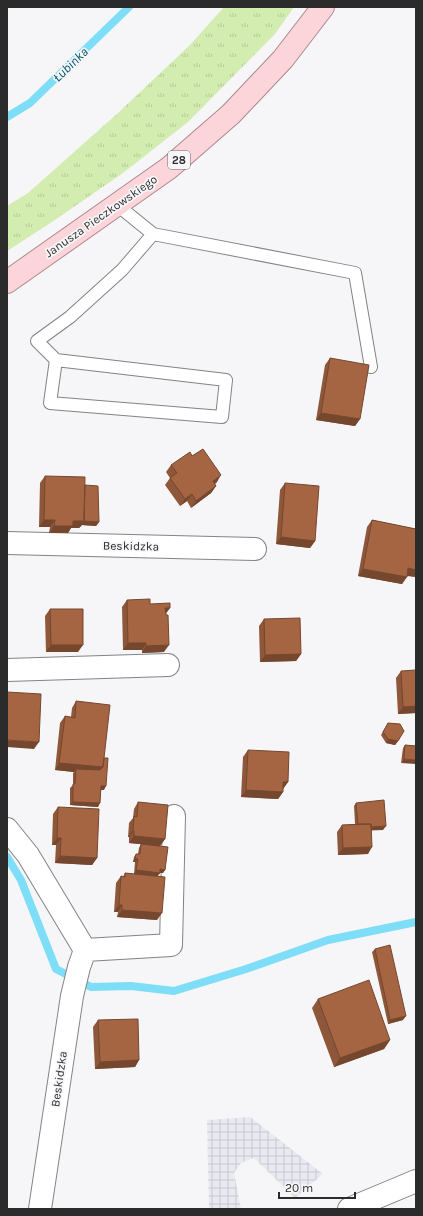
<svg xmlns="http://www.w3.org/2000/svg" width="423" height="1216" viewBox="0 0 423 1216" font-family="Karla,sans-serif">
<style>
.industrial{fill:url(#industrial-grid)}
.grass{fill:url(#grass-tufts)}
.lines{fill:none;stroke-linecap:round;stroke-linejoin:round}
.stream{stroke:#7eddf7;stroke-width:8}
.lane-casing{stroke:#838385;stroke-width:14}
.street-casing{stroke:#838385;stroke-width:24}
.primary-casing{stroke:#b0878e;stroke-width:24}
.lane{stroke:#fff;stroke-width:12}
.street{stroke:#fff;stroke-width:22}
.primary{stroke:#fbd5da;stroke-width:22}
.wall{fill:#8e5739}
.shaded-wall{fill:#74472e}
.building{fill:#a56542;stroke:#74472e}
.labels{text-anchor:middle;stroke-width:3.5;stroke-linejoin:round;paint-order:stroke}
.shield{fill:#f6f6f8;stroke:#686869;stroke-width:1}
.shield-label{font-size:11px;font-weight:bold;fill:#2b2b2c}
.street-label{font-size:12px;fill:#2b2b2c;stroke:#f6f6f8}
.water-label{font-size:13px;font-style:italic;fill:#005769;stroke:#f6f6f8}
</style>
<defs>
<pattern id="industrial-grid" width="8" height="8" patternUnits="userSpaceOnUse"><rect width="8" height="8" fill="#e9e9f2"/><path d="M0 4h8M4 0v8" fill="none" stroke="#c8c8d0"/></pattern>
<pattern id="grass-tufts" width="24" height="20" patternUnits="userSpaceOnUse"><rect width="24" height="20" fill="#d3ecaf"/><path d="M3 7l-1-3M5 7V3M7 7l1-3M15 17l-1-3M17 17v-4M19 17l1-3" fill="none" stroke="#b5cb97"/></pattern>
</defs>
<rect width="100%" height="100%" fill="#f6f6f8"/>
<!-- industrial -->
<path class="industrial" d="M250,1117L323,1174L295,1198L254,1158L241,1163L234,1173L241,1209H209L207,1120Z"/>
<!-- grass -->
<path class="grass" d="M224,7H294L275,34L188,122L123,173L49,224L7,251V206L28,193L118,113L190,45Z"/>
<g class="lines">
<!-- stream -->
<path class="stream" d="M7,117L30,103L129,7
M7,857L21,880L56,969L91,987L131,986L174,991L246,969L328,940L416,922"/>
<!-- lane casing -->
<g class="lane-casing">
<path id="lane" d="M116,204L153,234L355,273L371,367
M56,360L50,403L222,417L226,380L56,360L37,341L70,317L122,270L153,234"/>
</g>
<!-- street casing -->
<g class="street-casing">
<path id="street" d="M7,543L255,549
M7,670L168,665
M7,829L28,855L85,950L171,945L174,816
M40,1209L72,996L79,967L85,950
M349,1209L416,1181"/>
</g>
<!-- primary casing -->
<g class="primary-casing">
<path id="primary" d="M7,282L169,168L231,114L283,59L323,7"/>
</g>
<!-- lane -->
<use href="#lane" class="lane"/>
<!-- street -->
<use href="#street" class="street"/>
<!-- primary -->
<use href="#primary" class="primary"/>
</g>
<!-- wall -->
<path class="wall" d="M330,358L360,419L355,426L316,420L325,365Z
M192,456L217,482L215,484L216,486L211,493L191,508L187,501L180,506L165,485L170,478L166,472L171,465Z
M45,476L85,485L99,522L96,526L82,525L79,528H71L68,533H49L50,527H39L40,483Z
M285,483L315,541L310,548L276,544L280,490Z
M372,520L416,529V577L407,576L402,584L358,576L367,527Z
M127,600L150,604L165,614L164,652L142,653V650H123L122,607Z
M50,609L78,652H46L45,616Z
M264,619L301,654L296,661L260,662L259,626Z
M401,671L416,713L398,714L396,678Z
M76,701L104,758V790H101L98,807L70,805V788L73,785V773L74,772L55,770L60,723L65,716L71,717L72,708Z
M388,723L398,741L395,745L386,743L381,735Z
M405,745L416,746L401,763L403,748Z
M248,750L288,782L283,789V792L278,799L241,797L243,757Z
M138,802L165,839L160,846L165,870L163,873H160L157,876V920L117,917L118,912H114L116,883L121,876L123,877L125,873L142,875L134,874L135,862H133L134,857L136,854H138L139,848L141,844L129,843V837H128L129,823L133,818L134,809Z
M356,803L383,830H372L368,854L338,855L337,832L342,825L355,824L354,806Z
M58,807L97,858L92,865L55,863L56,845H52L53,814Z
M375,949L403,1020L388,1024L372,952Z
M318,999L390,1040L384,1049L334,1067L312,1008Z
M98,1020L139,1060L135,1067L95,1069L93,1027Z"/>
<!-- shaded-wall -->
<path class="shaded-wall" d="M321,413L360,419L355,426L316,420Z
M221,475L217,482L208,488L213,481Z
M216,486L211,493L191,508L196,501Z
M192,494L187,501L180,506L185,499Z
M44,520H55L50,527H39Z
M73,521L99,522L96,526L82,525L79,528H71L68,533H49L54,526Z
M281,537L315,541L310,548L276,544Z
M408,568L416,570V577L403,575Z
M363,569L407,577L402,584L358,576Z
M165,608H170L165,615Z
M128,643H146L142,650H123Z
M51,645H83L78,652H46Z
M169,645L164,652L142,653L146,646Z
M301,654L296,661L260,662L265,655Z
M416,706V713L398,714L403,707Z
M388,739L398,741L395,745L386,743Z
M7,740L39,742L34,749L7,747Z
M404,759L416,760V764L401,763Z
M59,763L103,767L98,774L76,769L74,772L55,770Z
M283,782H288L283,789Z
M101,786H106L104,790H98Z
M246,790L283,792L278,799L241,797Z
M73,802L100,803L98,807L70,805Z
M386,826L383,830L356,831L358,827Z
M133,830L134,831L129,837H128Z
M134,836L165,839L160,846L129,843Z
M57,838H61L56,845H52Z
M372,847L368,854L338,855L343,848Z
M60,856L97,858L92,865L55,863Z
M135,858L138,859L135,862H133Z
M160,869L165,870L163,873H157Z
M136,870L160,873L157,877L134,874Z
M119,905H122L118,912H114Z
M122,910L162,913L157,920L117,917Z
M406,1016L403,1020L388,1024L390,1020Z
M390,1040L384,1049L334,1067L340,1058Z
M139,1060L135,1067L95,1069L100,1062Z"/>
<!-- building -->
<path class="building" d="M330,358L369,365L360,419L321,413Z
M203,449L221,475L213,481L216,486L196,501L192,494L185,499L170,478L177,473L171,465L190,452L192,456Z
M45,476L85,477L84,521H73V526H54L55,520H44Z
M285,483L319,486L315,541L281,537Z
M85,485L98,486L99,522L84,521Z
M372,520L416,529V570L408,568L407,577L363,569Z
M150,599V604L170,603V608H165L166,615H168L169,645L146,646V643H128L127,600Z
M50,609H83V645H51Z
M300,618L301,654L265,655L264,619Z
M416,670V706L403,707L401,671Z
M7,692L41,694L39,742L7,740Z
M76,701L110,705L103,767L59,763L65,716L75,718Z
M388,723L400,724L404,731L398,741L388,739L383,732Z
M405,745L416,746V760L404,759Z
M248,750L289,752L288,782H283V792L246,790Z
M104,758H108L106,786H101L100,803L73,802V784H75L76,769L100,770L103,767Z
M384,800L386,826L371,827V824H358L356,803Z
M138,802L168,805L165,839L134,836V831L133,830L134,816L137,817Z
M58,807L99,809L97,858L60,856L61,838H57Z
M371,824L372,847L343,848L342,825Z
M141,844L168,847L165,870L160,869V873L136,870L138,859L135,858L136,854H140Z
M125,873L165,877L162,913L122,910V905H119L121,876L125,877Z
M390,945L406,1016L390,1020L375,949Z
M369,980L390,1040L340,1058L318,999Z
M138,1019L139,1060L100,1062L98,1020Z"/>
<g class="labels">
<!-- shield labels -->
<rect class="shield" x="168" y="151" width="22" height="18" rx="3"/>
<g class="shield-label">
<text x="179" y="164">28</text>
</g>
<!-- street labels -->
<g class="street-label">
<text transform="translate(101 216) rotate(-35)" y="4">Janusza Pieczkowskiego</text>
<text transform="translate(131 546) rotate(1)" y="4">Beskidzka</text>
<text transform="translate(59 1079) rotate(-82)" y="4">Beskidzka</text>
</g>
<!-- water labels -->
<g class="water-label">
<text transform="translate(70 64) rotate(-44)" y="5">Łubinka</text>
</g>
</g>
<!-- border -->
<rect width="423" height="1216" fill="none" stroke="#2b2b2c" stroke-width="16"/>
<!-- scale -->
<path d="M279 1192v6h76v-6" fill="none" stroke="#2b2b2c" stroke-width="2"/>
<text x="285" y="1192" font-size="12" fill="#2b2b2c" stroke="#f6f6f8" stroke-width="3" paint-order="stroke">20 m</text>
</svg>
